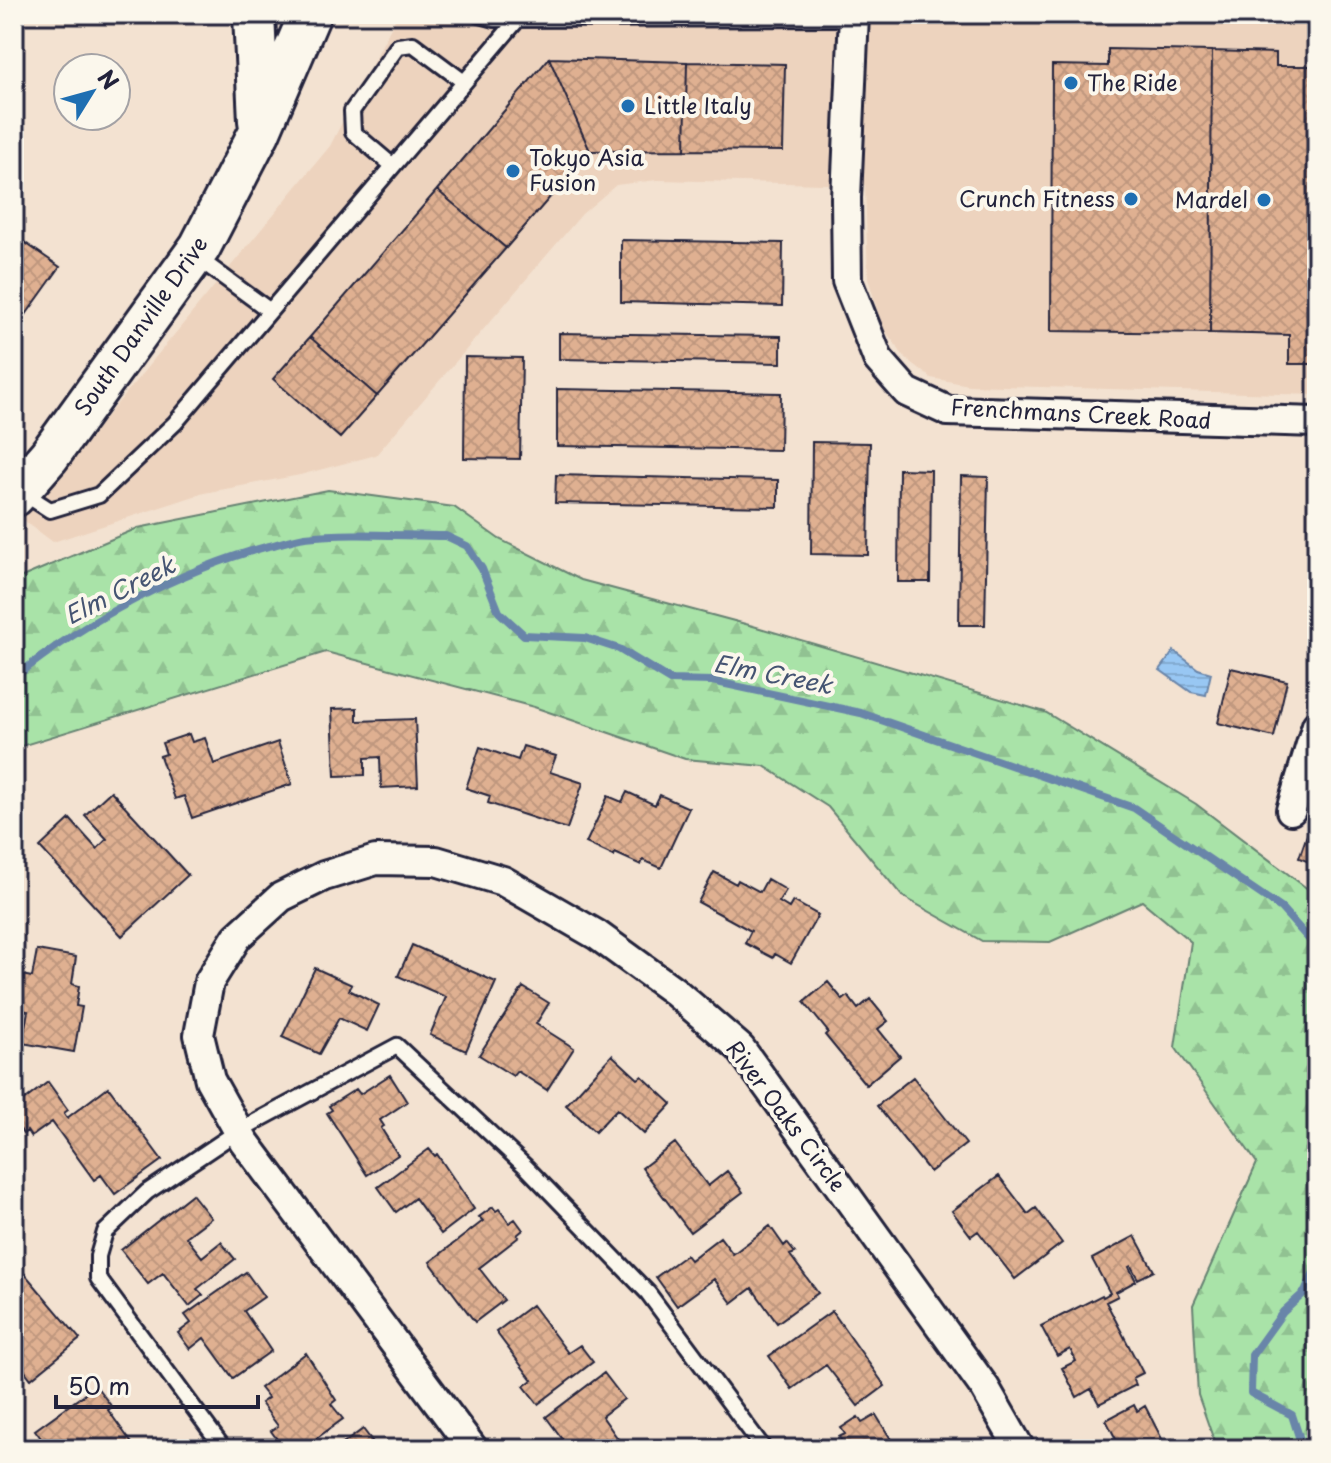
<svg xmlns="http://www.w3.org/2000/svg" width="1331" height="1463" viewBox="0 0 1331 1463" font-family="'Playpen Sans',sans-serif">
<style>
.built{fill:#edd3be}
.forest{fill:url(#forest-firs);stroke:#668272;stroke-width:2}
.water{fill:url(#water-rules);stroke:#6985a9;stroke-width:2}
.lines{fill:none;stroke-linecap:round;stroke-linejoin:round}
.stream{stroke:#6985a9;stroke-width:8}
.building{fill:url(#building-cross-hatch);stroke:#22223b;stroke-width:2}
.service-casing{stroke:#22223b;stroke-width:20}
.minor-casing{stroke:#22223b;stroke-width:34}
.secondary-casing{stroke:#22223b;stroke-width:46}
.service{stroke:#fbf7ec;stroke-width:14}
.minor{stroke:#fbf7ec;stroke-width:28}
.secondary{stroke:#fbf7ec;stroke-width:40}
.poi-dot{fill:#1f6fb2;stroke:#fbf7ec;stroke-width:3}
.labels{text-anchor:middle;stroke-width:8;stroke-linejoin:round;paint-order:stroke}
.poi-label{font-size:22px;fill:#22223b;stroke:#fbf7ec;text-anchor:start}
.street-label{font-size:22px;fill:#22223b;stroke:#fbf7ec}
.water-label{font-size:24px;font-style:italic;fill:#455472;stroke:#fbf7ec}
</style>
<defs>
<pattern id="forest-firs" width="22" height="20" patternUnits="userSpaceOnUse" patternTransform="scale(2)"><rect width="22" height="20" fill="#a9e3a8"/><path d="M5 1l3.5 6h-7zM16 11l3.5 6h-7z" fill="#91c292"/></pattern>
<pattern id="water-rules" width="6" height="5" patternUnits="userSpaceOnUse" patternTransform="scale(2)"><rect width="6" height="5" fill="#98c7f3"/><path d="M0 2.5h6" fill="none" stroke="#83abd1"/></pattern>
<pattern id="building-cross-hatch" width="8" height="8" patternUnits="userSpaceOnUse" patternTransform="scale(2)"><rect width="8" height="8" fill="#dfb091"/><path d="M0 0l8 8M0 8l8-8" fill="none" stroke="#bf977e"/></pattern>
</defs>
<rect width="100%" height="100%" fill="#f3e2d1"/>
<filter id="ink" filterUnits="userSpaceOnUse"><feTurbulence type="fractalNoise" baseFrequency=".0125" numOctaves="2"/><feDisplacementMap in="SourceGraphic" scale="16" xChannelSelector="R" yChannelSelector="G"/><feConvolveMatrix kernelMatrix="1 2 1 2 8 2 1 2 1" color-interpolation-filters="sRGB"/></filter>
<g filter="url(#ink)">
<!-- built -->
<path class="built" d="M398,14H1317V395L969,385L931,378L905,358L882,326L868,278L865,185L657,180L616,185L582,214L376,455L300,475L204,493L53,542L22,519L330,146Z"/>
<!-- forest -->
<path class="forest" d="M328,490L454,507L499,539L581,580L753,626L1045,712L1196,804L1317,896V1449H1217L1198,1395L1193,1305L1257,1163L1175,1047L1191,942L1142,901L1050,942L982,941L902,896L828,807L764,766L685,759L534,707L326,652L21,746L14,755L15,580L138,528Z"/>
<!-- water -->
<path class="water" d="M1174,651L1198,669L1211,673L1206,695L1191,692L1160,670Z"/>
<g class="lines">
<!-- stream -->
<path class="stream" d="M14,678C84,621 182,569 269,546C281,543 293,539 305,537C351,532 400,536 446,536L467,546L482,569L499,612L524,635L585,638L619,649L670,680L712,681L861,713L1134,808L1281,908L1317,948
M1303,1449L1292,1415L1251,1393L1252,1355L1283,1312L1305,1292L1317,1265"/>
</g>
<!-- building -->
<path class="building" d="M1108,49L1212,51L1210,333L1051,331L1052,65L1108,66Z
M1212,51L1276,53V66H1317V364H1289V335L1210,333Z
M549,58L590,151L506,248L437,190Z
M549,58L687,62L685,150L590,151Z
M687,62L785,64L783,151L685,150Z
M437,190L506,248L377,396L310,337Z
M14,235L60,267L20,323L23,325L14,339Z
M621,240L783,243L782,306L621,302Z
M559,333L781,336V363L559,359Z
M310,337L377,396L340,438L273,379Z
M465,357L522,358L520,459L464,458Z
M557,389L781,393L780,450L557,446Z
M812,442L870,443L868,555L811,554Z
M899,469L931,470L930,582H898Z
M556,475L778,480V507L555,503Z
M961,476L988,477L985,625H959Z
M1231,668L1287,681L1274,737L1218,723Z
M357,708V721L415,719L418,786L381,788L380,757L365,758V775L335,776L332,709Z
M189,734L192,742L205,738L214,764L278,742L292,784L192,818L184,796L175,799L160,756L166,754L162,743Z
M523,746L556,756L550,772L583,783L567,829L488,803L490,796L466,788L480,747L518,760Z
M111,791L188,875L122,936L40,847L70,819L97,849L107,839L85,815Z
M627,792L655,805L660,795L689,808L661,868L643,860L641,865L615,853L614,856L586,843L608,796L622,802Z
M1317,806V865L1299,858Z
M714,872L736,884L738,880L760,892L767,879L786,890L779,902L789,908L793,901L818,915L791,963L775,954L773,958L745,943L751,931L698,902Z
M412,945L496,982L466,1051L430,1035L446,997L398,976Z
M37,950L76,957L72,984L79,986L76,1006L82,1007L74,1052L22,1043L28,1011L14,1009V984L16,974L32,977Z
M315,968L352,985L349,990L379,1005L367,1031L339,1018L319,1054L282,1037Z
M828,982L843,1000L848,996L858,1009L870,999L888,1021L878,1029L900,1056L866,1085L825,1035L828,1032L804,1002Z
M523,987L549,1003L536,1024L574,1048L547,1090L517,1071L513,1076L479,1055Z
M612,1055L638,1079L642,1076L672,1104L644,1134L617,1109L595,1132L566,1105Z
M390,1075L407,1102L380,1120L384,1126L381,1128L398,1155L367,1175L327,1113L332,1110L329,1106L356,1089L360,1094Z
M913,1077L966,1144L930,1172L877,1106Z
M48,1082L68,1110L64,1113L67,1118L108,1087L162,1160L115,1194L101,1175L94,1180L52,1122L31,1137L27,1131L23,1134L16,1123L19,1121L14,1114V1108Z
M675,1143L708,1186L727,1171L743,1192L690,1232L642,1168Z
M429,1149L435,1156L437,1154L474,1209L441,1234L415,1198L396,1212L378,1187Z
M999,1176L1028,1214L1036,1208L1062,1243L1015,1279L978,1231L971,1236L952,1211Z
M192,1194L211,1218L186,1237L202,1257L221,1242L235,1259L197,1289L203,1295L189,1306L163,1273L148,1284L121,1250Z
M493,1207L496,1211L499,1209L509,1223L515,1219L523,1230L517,1235L519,1237L479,1268L504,1300L475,1322L430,1262L483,1221L479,1217Z
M770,1226L784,1246L787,1243L795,1253L790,1255L818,1293L777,1323L752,1288L732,1303L714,1279L677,1306L656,1277L686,1255L690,1260L720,1237L733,1254Z
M1135,1236L1154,1271L1138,1279L1131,1266L1129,1267L1136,1281L1116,1292L1118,1296L1106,1302L1143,1373L1133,1378L1136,1385L1099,1404L1091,1389L1077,1397L1062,1368L1076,1361L1070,1349L1057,1356L1041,1326L1102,1295L1103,1297L1110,1293L1092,1259Z
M14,1261L80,1339L31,1379L14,1357Z
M246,1272L264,1297L244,1311L271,1351L233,1378L204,1338L190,1349L178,1333L191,1323L185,1315Z
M532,1305L568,1353L580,1345L593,1362L538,1404L524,1386L532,1380L496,1332Z
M832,1311L885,1386L858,1406L826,1365L792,1389L769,1356Z
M306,1353L336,1400L331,1404L343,1419L302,1449H284L271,1431L278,1426L261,1403L268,1398L260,1388Z
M604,1373L624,1399L602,1416L625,1449H570L546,1417Z
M96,1386L112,1407L108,1410L136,1449H49L35,1430Z
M1134,1405L1137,1411L1145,1406L1164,1443L1172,1439L1177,1449H1116L1120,1447L1106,1420Z
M876,1415L897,1449H847L839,1437L845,1434L841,1428L858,1417L862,1423Z
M363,1429L378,1449H336Z"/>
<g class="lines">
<!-- service casing -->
<g class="service-casing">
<path id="service" d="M477,14L495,19L854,18
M393,166L353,132L352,111L398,46L413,44L464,82
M195,256L270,311
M22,492L50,510L99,495L175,423L518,19
M224,1449L98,1278V1256L105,1232L147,1192L238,1131L397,1046L526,1167L648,1293L764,1449"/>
</g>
<!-- minor casing -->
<g class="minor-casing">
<path id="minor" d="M854,14L846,198L847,281L878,359L907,392L948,411L1317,422
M1291,810L1317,725
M473,1449L244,1141L210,1080L199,1035L209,982L237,937L281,897L324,876L376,860L436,861L503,881L597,935L674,991L740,1048L985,1388L1020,1449"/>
</g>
<!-- secondary casing -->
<g class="secondary-casing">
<path id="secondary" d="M254,14L259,121
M14,496L49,456L200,247L259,133L310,14"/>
</g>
<!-- service -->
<use href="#service" class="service"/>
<!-- minor -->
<use href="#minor" class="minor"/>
<!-- secondary -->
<use href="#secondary" class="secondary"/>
</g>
</g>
<!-- markers -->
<g class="poi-dot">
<circle cx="1071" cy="83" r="8"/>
<circle cx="628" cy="106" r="8"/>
<circle cx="513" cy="171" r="8"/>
<circle cx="1131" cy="199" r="8"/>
<circle cx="1264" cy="200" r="8"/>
</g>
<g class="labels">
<!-- poi labels -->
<g class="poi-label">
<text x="1087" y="91">The Ride</text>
<text x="644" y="114">Little Italy</text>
<text x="529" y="166">Tokyo Asia<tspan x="529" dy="25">Fusion</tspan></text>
<text x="1115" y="207" text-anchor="end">Crunch Fitness</text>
<text x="1248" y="208" text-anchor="end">Mardel</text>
</g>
<!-- street labels -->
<g class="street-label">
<text transform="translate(141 326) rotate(-55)" y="8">South Danville Drive</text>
<text transform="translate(1081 414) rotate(3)" y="8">Frenchmans Creek Road</text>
<text transform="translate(786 1116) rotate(53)" y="8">River Oaks Circle</text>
</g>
<!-- water labels -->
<g class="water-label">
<text transform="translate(120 591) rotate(-27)" y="8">Elm Creek</text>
<text transform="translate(773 675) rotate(11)" y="8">Elm Creek</text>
</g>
</g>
<!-- margin -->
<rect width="1331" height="1463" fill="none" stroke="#fbf7ec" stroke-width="48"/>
<rect x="24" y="24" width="1283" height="1415" fill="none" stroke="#22223b" stroke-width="3" filter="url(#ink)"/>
<!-- north arrow -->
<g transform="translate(92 92) rotate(53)"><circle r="38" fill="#fbf7ec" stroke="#a4a2a5" stroke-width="2"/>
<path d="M0-6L14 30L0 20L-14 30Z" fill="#1f6fb2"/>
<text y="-12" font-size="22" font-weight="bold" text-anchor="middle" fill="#22223b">N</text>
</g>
<!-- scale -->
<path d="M56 1395v12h202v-12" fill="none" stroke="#22223b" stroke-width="4"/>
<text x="68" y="1395" font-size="24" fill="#22223b" stroke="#fbf7ec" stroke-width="6" paint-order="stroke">50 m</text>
</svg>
